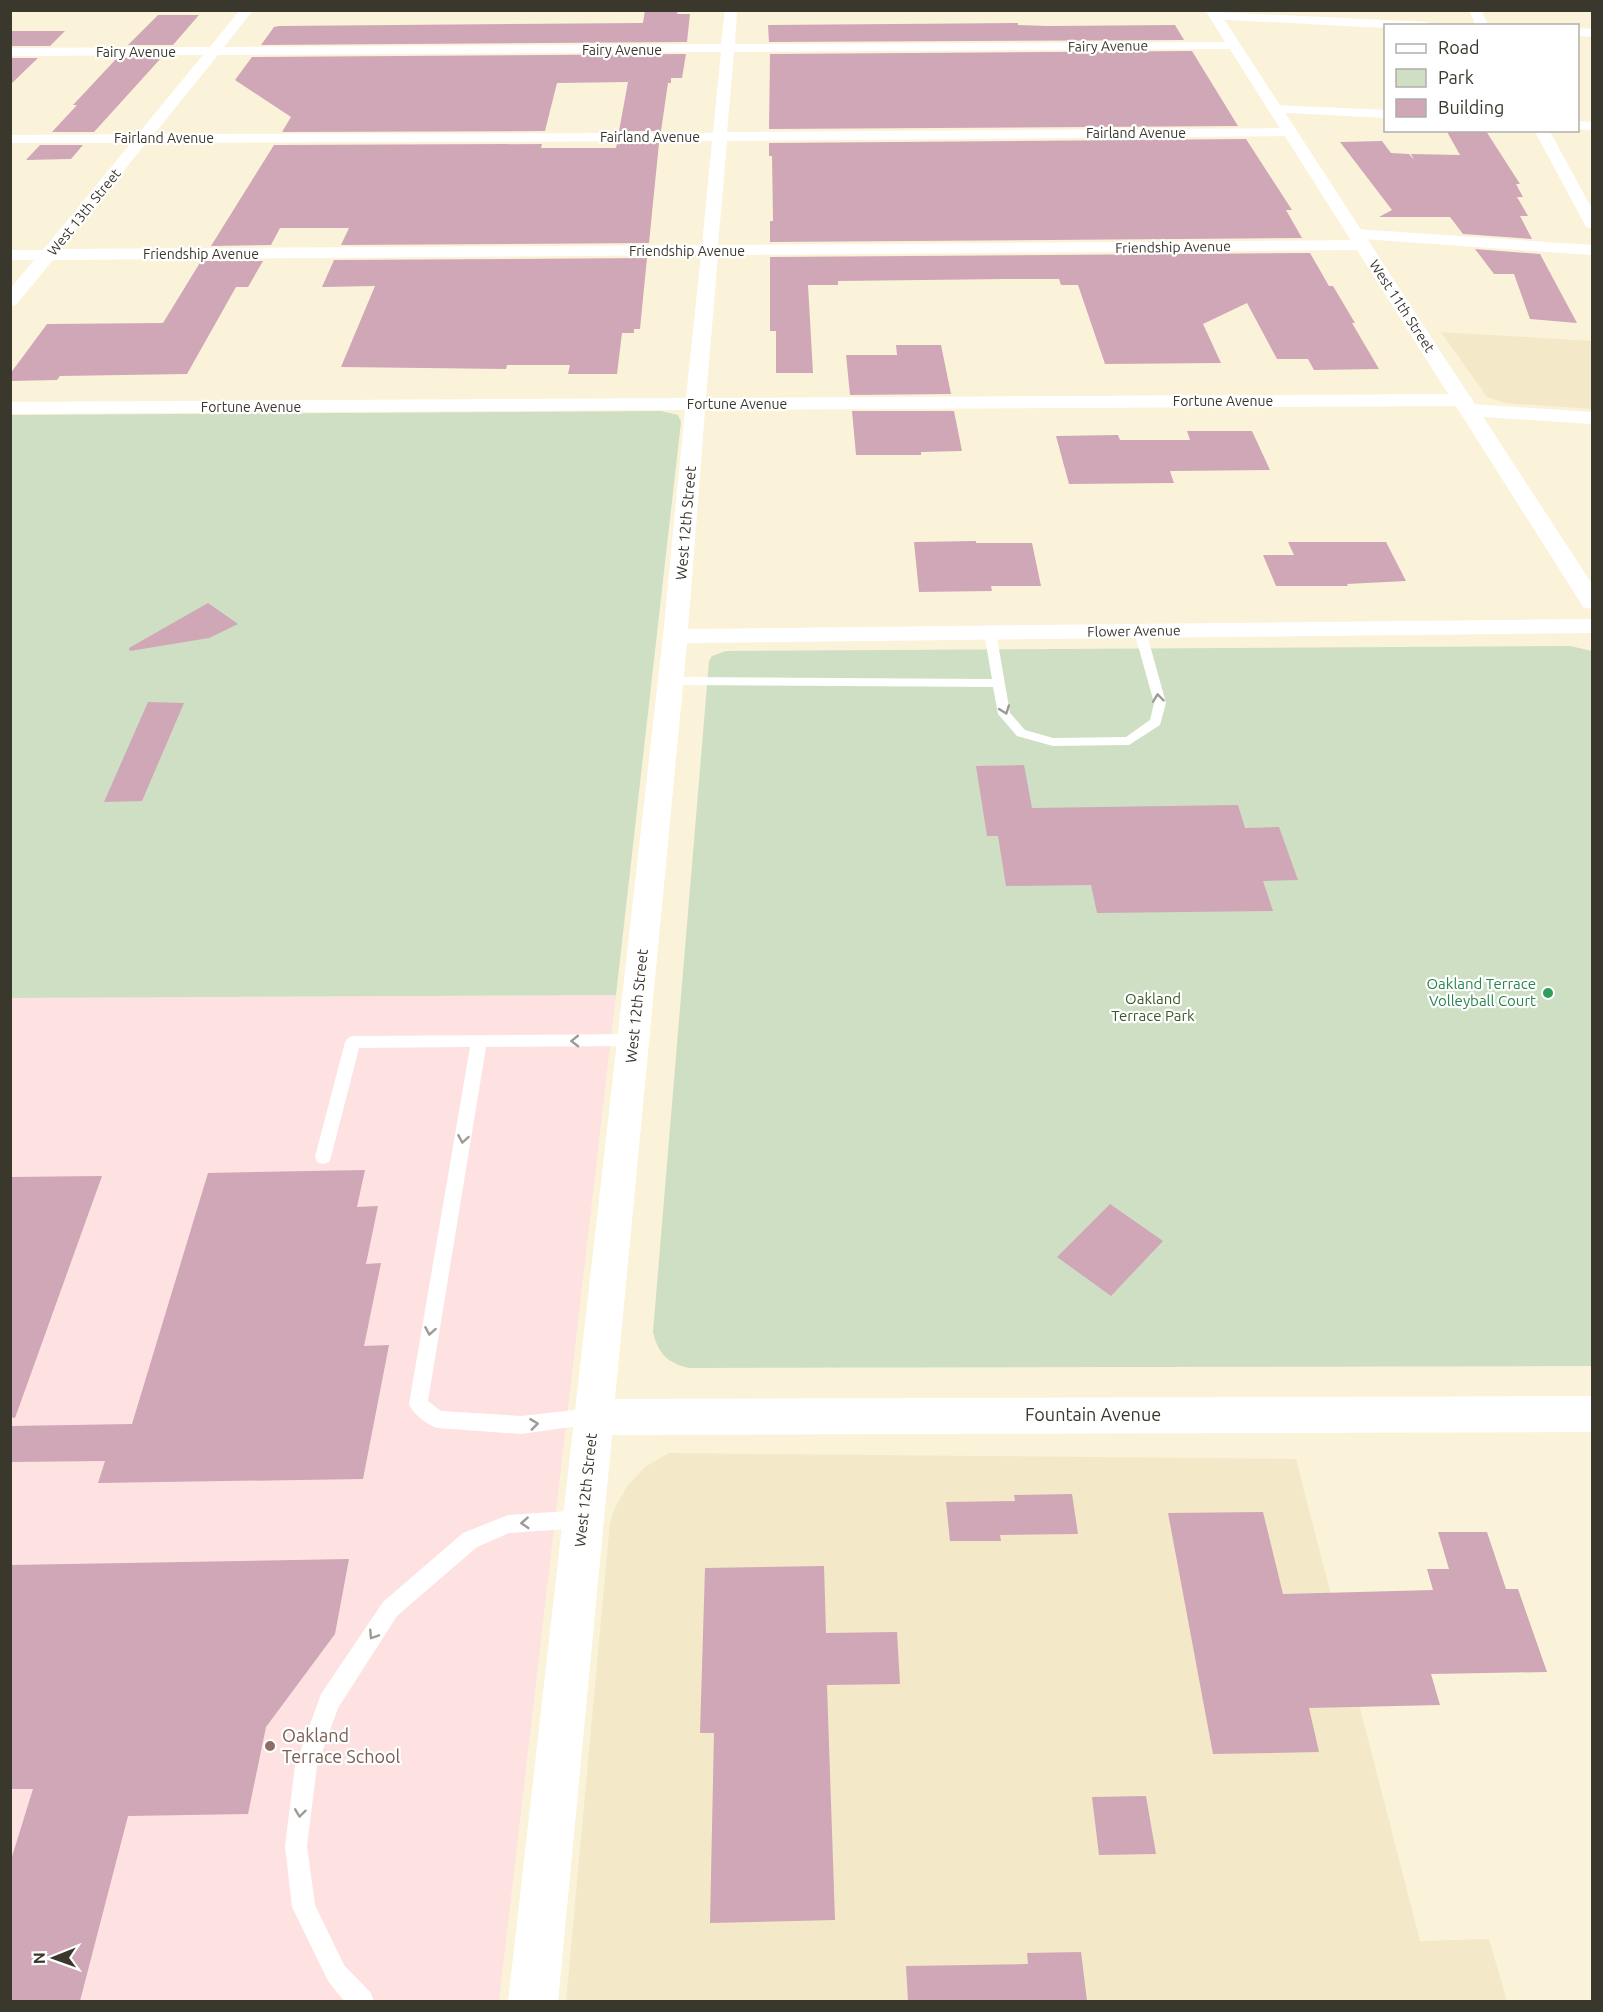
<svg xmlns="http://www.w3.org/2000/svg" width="1603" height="2012" viewBox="0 0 1603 2012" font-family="Ubuntu,sans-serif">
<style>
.built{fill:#f3e8c8}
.education{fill:#fde2e1}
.green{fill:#cedfc4}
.building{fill:#cfa7b7}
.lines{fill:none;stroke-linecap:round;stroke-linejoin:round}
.lane{fill:#fff;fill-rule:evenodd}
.street{fill:#fff;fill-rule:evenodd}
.secondary{fill:#fff;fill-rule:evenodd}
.oneway{stroke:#9c9b96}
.leisure-dot{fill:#2e9e5b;stroke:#fff;stroke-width:2}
.education-dot{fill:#8d6e63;stroke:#fff;stroke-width:2}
.labels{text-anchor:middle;stroke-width:4.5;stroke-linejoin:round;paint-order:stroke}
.far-street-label{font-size:14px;fill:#3a372d;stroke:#fff}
.street-label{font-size:15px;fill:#3a372d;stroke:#fff}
.leisure-label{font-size:15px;fill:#27864d;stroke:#fff;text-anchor:end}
.park-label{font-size:15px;fill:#3b5727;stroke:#fff}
.near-street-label{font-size:18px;fill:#3a372d;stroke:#fff}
.near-education-label{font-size:18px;fill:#785e54;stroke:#fff;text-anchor:start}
</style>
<rect width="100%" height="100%" fill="#fbf3d9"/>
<!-- built -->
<path class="built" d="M1441,332L1592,341V409L1505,403L1487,397Z
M669,1453L1296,1459L1420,1941L1489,1939L1507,2001L566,2002L610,1522L616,1506L628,1485L646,1466Z"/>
<!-- education -->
<path class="education" d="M616,995L499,2001H11L10,998Z"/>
<!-- green -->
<path class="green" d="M661,411L678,415L681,422L616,995L11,998V415Z
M1570,646L1592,651V1366L689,1368C668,1363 658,1354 653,1332L709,661L712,656L726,651Z"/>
<!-- building -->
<path class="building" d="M645,10H678L677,14H690L687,42L261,45L274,27L279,26L643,23Z
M158,15H199L173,45H128Z
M1018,23V25L1048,26L1175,25L1184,40L769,42L768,25Z
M10,31H65L50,46H10Z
M1192,51L1238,126L769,129L770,54Z
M686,54L682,78H671V83H668L661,131H619L628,82L557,83L545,131L282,132L291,117L235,80L252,57Z
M162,57L94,132H52L77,105H73L117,58Z
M10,58H38L10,85Z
M1446,130L1486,131L1520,184H1516L1523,197H1517L1528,216H1520L1532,239L1463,234L1450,217H1379L1392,210L1340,142L1382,141L1391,153L1409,154L1414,160L1411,154L1460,155Z
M1246,139L1292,210H1286L1302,238L770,242V221H773L772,156H769V143Z
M659,143L649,243L341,245L349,228H280L271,245L211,246L274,145L542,144L541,148H616L617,144Z
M40,145H83L71,159L26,160Z
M1475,249L1540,254L1577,323L1530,319L1514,274H1494Z
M1310,253L1329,286H1333L1355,323H1352L1379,369L1314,370L1308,359H1277L1247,303L1203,324L1221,363L1105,364L1078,285H1061L1059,279H1008L838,281V285H808L813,373H776V331H770V257Z
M647,258L640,329H634V333H622L617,374H568L570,365H507L506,369L341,367L375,286L322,287L334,260Z
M201,261H263L248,287H236L187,374L60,376L57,380L10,381V374L47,324L163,323Z
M896,345H941L951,394L850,395L846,355H897Z
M852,411H954L962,451L921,452V455H856Z
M1187,431H1252L1270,470L1170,471L1174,483L1069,484L1056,436L1118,435L1120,440H1190Z
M976,541V543H1032L1041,586H991L992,591L919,592L914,542Z
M1288,542H1386L1406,581L1347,584L1348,586H1276L1263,555H1294Z
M208,603L238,624L209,638L130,651L129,648Z
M148,702L184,703L142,801L104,802Z
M1024,765L1032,808L1238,805L1245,828L1279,827L1298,880L1263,881L1273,911L1097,913L1091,885L1006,886L998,836H987L976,766Z
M365,1170L357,1207L378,1206L366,1264L381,1263L364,1346L389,1345L363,1479L98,1483L105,1461L10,1462V1426L132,1424L208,1173Z
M102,1176L15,1418L10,1417V1177Z
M1110,1204L1163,1241L1111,1296L1057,1257Z
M1072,1494L1078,1534L1000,1535L1001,1541H950L946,1502L1015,1501L1014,1495Z
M1263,1512L1283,1594L1433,1590L1427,1569H1449L1438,1532H1487L1506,1589H1518L1547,1672L1431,1674L1440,1705L1309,1708L1319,1752L1213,1754L1168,1513Z
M349,1559L335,1634L266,1727L248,1814L128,1816L80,2001H10V1863L33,1789H10V1565Z
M824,1566L826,1633L897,1632L900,1684L827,1685L835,1920L710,1923L714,1733H700L705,1568Z
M1146,1796L1156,1854L1099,1855L1092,1797Z
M1081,1952L1087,2001H908L906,1966L1028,1964L1027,1953Z"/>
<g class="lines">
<!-- lane -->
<path class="lane" d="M1140,628L1146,631L1166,703L1160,725L1129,745L1053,746L1017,736L998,714L993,687L670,685L664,681L670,677L992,679L984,632L990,629L996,632L1010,713L1025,730L1053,738L1126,737L1150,720L1154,703L1134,631Z
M634,1034L639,1036L642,1040L639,1044L634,1046L486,1047L428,1401L441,1411L521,1416L593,1408L600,1411L602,1417L600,1423L521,1434L437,1428C426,1424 413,1414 409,1404L470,1047L359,1048L331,1157L329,1162L323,1164L317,1162L315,1157L345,1042L348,1038L353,1036Z
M583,1510L590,1512L593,1519L590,1526L583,1528L509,1533L477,1547L397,1616L338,1708L317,1766L307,1846L315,1905L344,1965L371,1993L374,2002H345L328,1981L292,1907L285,1846L295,1766L321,1694L383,1602L463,1533L508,1515Z"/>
<!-- street -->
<path class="street" d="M240,10H253L224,47L721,44L725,10H737L735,44L1238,42L1240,45L1238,48L1233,49L734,52L727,132L1290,128L1297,132L1290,136L727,141L718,245L1363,240L1369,241L1371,245L1369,249L1363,250L718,255L706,398L1463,394L1470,396L1473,400L1470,404L1592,412V424L1469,416L1462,414L1459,410L1462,406L705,410L688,629L1592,619V633L687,643L615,1399L1592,1396V1432L612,1435L558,2002H508L663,636L685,410L10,414V402L686,398L701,255L53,260L16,305L10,306V289L34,260H10V250H43L131,143H10V135L138,134L203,55L10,56V48L210,47ZM721,52L713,133L154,134L218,55ZM712,141L702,245L61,249L146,143Z
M1469,10H1481L1489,26H1476Z
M1215,12L1427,22L1433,26H1386V28L1211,19L1209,16L1211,13Z
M1578,28L1592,29V37L1578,36Z
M1275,105L1386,110V118L1270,112L1268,109Z
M1578,121L1592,122V130L1578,129Z
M1534,130H1549L1592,209V228L1586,227L1584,223Z
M1355,229L1592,245V255L1349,238L1347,234Z"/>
<!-- secondary -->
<path class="secondary" d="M1205,10H1218L1592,584V609L1583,607L1580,602Z"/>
</g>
<!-- one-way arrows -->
<defs><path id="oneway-chevron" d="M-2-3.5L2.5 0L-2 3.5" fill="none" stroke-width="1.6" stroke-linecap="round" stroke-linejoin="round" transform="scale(1.5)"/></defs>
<g class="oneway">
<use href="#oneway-chevron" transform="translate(1158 698) rotate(-97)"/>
<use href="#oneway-chevron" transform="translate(1005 710) rotate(70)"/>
<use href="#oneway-chevron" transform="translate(575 1041) rotate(179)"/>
<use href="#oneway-chevron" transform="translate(463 1139) rotate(100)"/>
<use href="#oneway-chevron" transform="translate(430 1331) rotate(100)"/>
<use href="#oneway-chevron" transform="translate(534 1424) rotate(-7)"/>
<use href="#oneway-chevron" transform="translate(525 1523) rotate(176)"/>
<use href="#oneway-chevron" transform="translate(373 1635) rotate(123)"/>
<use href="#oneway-chevron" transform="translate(300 1813) rotate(97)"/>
</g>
<!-- markers -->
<circle class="leisure-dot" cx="1548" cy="993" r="6"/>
<circle class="education-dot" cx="270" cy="1746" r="6"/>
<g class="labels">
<!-- far-street labels -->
<g class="far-street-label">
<text transform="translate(1108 46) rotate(-1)" y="5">Fairy Avenue</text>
<text x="622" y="55">Fairy Avenue</text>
<text x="136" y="57">Fairy Avenue</text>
<text x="1136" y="138">Fairland Avenue</text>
<text x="650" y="142">Fairland Avenue</text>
<text x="164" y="143">Fairland Avenue</text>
<text transform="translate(84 212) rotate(-51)" y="5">West 13th Street</text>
<text transform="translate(1173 247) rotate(-1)" y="5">Friendship Avenue</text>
<text x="687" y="256">Friendship Avenue</text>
<text x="201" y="259">Friendship Avenue</text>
<text transform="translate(1402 306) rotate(57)" y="5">West 11th Street</text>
<text x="1223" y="406">Fortune Avenue</text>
<text x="737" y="409">Fortune Avenue</text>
<text x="251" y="412">Fortune Avenue</text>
<text transform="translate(1134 631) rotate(-1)" y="5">Flower Avenue</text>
</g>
<!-- street labels -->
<g class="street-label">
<text transform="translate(686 523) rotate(-85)" y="5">West 12th Street</text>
<text transform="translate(637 1006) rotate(-84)" y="5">West 12th Street</text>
<text transform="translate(586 1490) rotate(-84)" y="5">West 12th Street</text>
</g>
<!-- leisure labels -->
<g class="leisure-label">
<text x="1536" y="989">Oakland Terrace<tspan x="1536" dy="17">Volleyball Court</tspan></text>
</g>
<!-- park labels -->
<g class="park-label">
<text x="1153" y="1004">Oakland<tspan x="1153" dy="17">Terrace Park</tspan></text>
</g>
<!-- near-street labels -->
<g class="near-street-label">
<text x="1093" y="1421">Fountain Avenue</text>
</g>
<!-- near-education labels -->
<g class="near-education-label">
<text x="282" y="1742">Oakland<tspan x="282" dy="21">Terrace School</tspan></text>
</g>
</g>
<!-- border -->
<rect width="1603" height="2012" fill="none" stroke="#3a372d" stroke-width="24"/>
<!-- legend -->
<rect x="1384" y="24" width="195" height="108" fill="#ffffff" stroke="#b0afab" stroke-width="1.5"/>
<rect x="1396" y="44" width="30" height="9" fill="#ffffff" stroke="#b0afab" stroke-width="1.5"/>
<text x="1438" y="54" font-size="18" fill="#3a372d">Road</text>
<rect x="1396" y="69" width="30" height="18" fill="#cedfc4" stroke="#b0afab" stroke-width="1.5"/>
<text x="1438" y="84" font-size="18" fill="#3a372d">Park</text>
<rect x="1396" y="99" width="30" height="18" fill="#cfa7b7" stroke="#b0afab" stroke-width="1.5"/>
<text x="1438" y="114" font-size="18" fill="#3a372d">Building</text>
<!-- north arrow -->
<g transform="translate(54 1958) rotate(269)" stroke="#ffffff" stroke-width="4.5" paint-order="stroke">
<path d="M0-4.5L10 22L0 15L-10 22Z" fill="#3a372d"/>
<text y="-9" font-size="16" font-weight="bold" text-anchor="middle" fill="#3a372d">N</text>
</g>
</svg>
